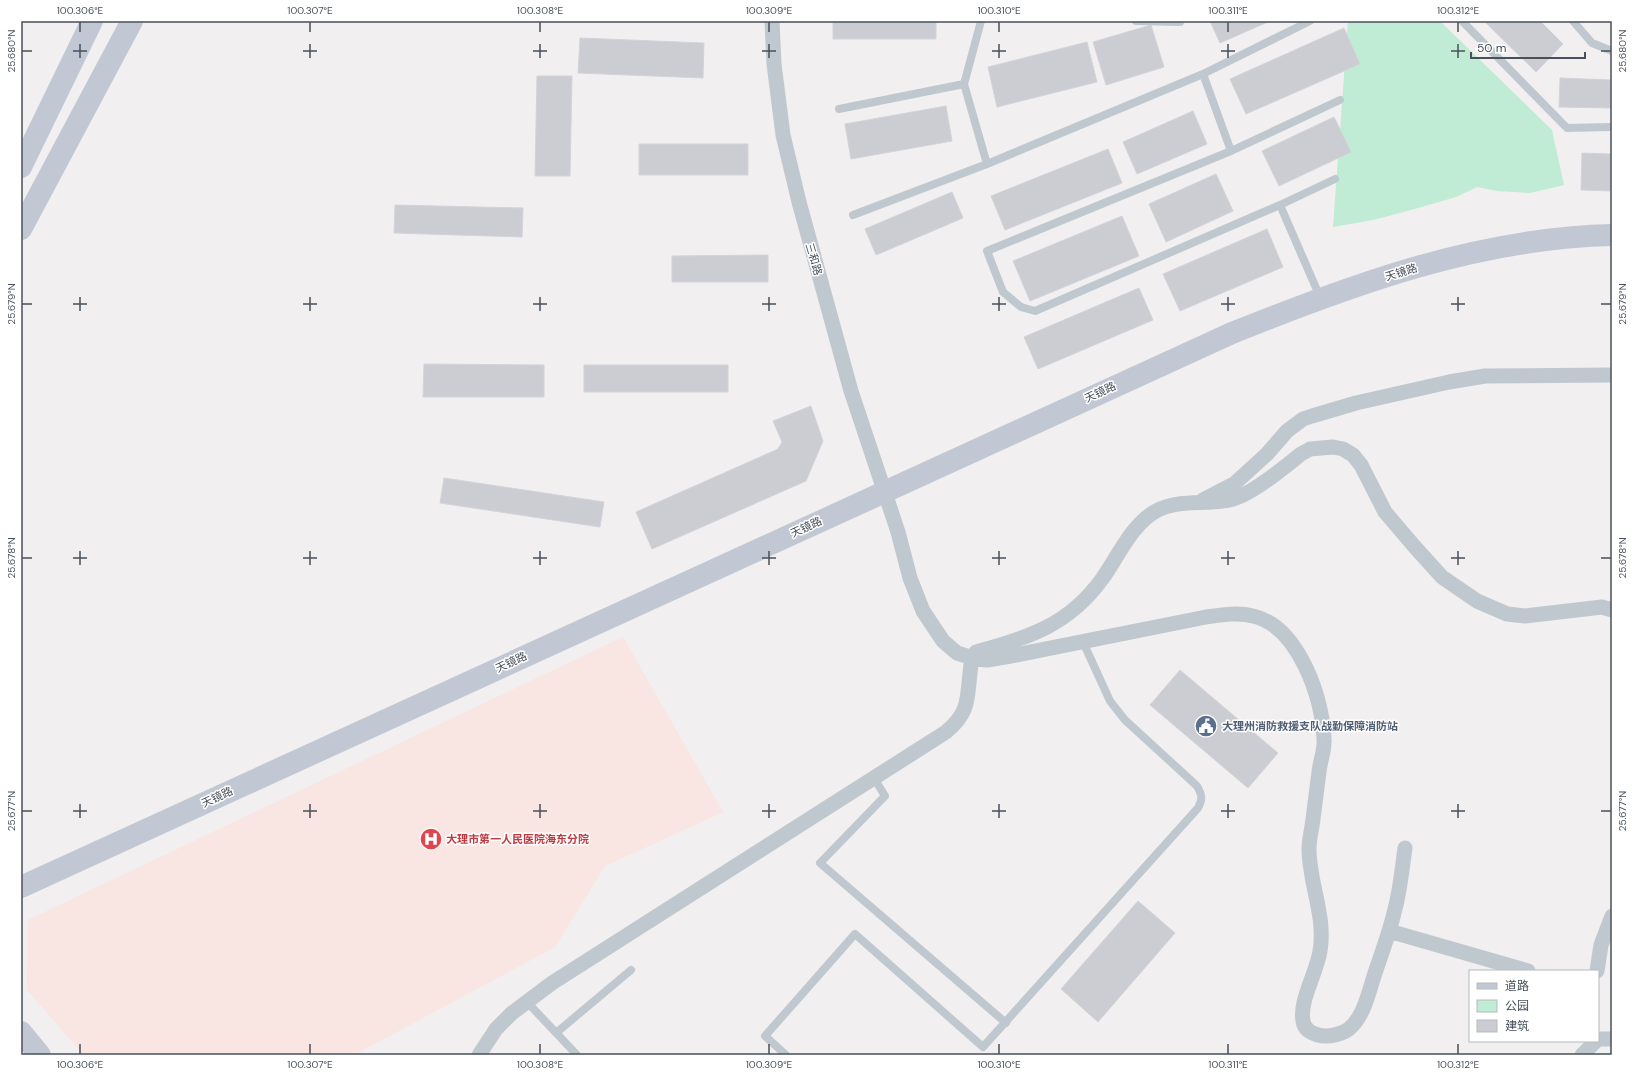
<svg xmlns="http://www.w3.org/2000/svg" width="1633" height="1076" viewBox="0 0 1633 1076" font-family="'DM Sans','Noto Sans SC',sans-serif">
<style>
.medical{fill:#f9e5e1}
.green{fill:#c0ebd4}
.building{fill:#cccdd3;stroke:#d3d4da}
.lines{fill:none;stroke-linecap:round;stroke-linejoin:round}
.lane{stroke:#c0c8cf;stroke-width:8}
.street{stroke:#c0c8cf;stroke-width:15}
.secondary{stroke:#c1c8d4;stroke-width:22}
.ticks{fill:none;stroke:#48505b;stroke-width:1.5}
.labels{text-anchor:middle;stroke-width:3;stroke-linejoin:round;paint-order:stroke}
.street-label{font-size:11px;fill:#48505b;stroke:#fff}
.service-label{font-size:11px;font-weight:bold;fill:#4e5e75;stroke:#fff;text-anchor:start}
.health-label{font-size:11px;font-weight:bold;fill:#be3a42;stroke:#fff;text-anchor:start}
.neatline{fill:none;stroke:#48505b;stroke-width:1.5}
.ticks-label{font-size:10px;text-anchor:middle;fill:#48505b}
</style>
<rect width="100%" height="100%" fill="#f1efef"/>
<!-- medical -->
<path class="medical" d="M623,637L723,812L605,866L555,947L354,1055H84L27,990L28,920Z"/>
<!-- green -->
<path class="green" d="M1348,21H1440L1552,130L1564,185L1530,193L1497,191L1477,187L1456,197L1411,210L1373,220L1333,227Z"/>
<!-- building -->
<path class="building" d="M833,21H936V39H833Z
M1210,21H1270L1220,43Z
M1484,21H1540L1563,44L1536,72Z
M1151,25L1164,67L1106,85L1093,42Z
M1344,28L1360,64L1246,114L1230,79Z
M580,38L704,43L703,78L578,73Z
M1087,42L1097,82L997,107L988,67Z
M537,76H572L570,176H535Z
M1560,78L1612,80V108L1559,107Z
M946,106L952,141L851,159L845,124Z
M1193,111L1207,144L1137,174L1123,142Z
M1334,117L1351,152L1279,186L1262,151Z
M639,144H748V175H639Z
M1108,149L1122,183L1005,230L991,196Z
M1582,153L1612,154V191L1581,190Z
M1216,174L1233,211L1166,242L1149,204Z
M952,192L963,218L876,255L865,229Z
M395,205L523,208L522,237L394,233Z
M1122,216L1139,256L1030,301L1013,261Z
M1267,229L1283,267L1180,311L1163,274Z
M768,255V282H672V256Z
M1139,288L1153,320L1038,369L1024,337Z
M424,364L544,365V397H423Z
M584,365H728V392H584Z
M811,406L823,441L806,481L652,549L636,512L778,449L782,442L773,421Z
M444,478L604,502L600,527L440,503Z
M1180,670L1278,753L1248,788L1150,705Z
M1138,901L1175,933L1098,1022L1061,989Z"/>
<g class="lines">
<!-- lane -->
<path class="lane" d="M981,21L964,84L987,164L1203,74L1231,151L987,251L1003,292L1021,307L1035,311L1280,205L1320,297
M1136,21L1180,22
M1462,21L1567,128L1612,127
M1573,21L1592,43L1612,51
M1203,74L1310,21
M839,109L964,84
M1231,151L1340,100
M1280,205L1335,179
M853,215L987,164
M874,778L885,796L820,863L1006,1023
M527,1002L577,1055
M556,1033L631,970
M786,1055L765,1036L855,934L983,1047L1198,808C1203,799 1202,795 1197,786L1125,720L1110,701L1083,642"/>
<!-- street -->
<path class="street" d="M772,21L774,64L783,135L799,202L851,391L898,532L910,578L923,611L943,641L957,653L976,659L987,660L1011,656L1206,617C1221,615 1238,612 1253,616C1298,626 1323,698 1324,739C1325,750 1320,761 1319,772C1317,788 1315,804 1313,819C1312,829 1309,839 1309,849C1309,883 1326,916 1320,951C1317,972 1299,1001 1303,1021C1304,1029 1311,1033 1318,1035C1328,1038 1345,1034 1352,1026C1364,1014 1369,992 1374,976C1381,955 1389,934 1394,913C1400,892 1402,869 1405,848
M1203,500L1234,484L1267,454L1287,431L1303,419L1312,416L1356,403L1449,382L1485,376L1612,375
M1389,931L1528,971
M1597,971L1601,945L1612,916
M1598,1039H1612
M479,1055L496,1029L512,1013L552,983L946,732C969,713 967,700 970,673C971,664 971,659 976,652C1028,638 1069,625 1102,579C1118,557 1131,525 1156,511C1180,498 1208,506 1233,499C1252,494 1285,467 1301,454L1310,449L1333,447L1343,449L1353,455L1361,465L1385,512L1414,546L1442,577L1477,601L1507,614L1525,616L1602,607L1612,610
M1582,1055L1596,1041"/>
<!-- secondary -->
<path class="secondary" d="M21,167L92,21
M21,229L132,21
M21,887L1232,333C1354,284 1479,238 1612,235
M21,1032L40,1055"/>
</g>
<!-- ticks -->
<path class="ticks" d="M80,22V32M310,22V32M540,22V32M769,22V32M999,22V32M1228,22V32M1458,22V32M80,44V58M310,44V58M540,44V58M769,44V58M999,44V58M1228,44V58M1458,44V58M22,51H32M73,51H87M303,51H317M533,51H547M762,51H776M992,51H1006M1221,51H1235M1451,51H1465M1601,51H1611M80,297V311M310,297V311M540,297V311M769,297V311M999,297V311M1228,297V311M1458,297V311M22,304H32M73,304H87M303,304H317M533,304H547M762,304H776M992,304H1006M1221,304H1235M1451,304H1465M1601,304H1611M80,551V565M310,551V565M540,551V565M769,551V565M999,551V565M1228,551V565M1458,551V565M22,558H32M73,558H87M303,558H317M533,558H547M762,558H776M992,558H1006M1221,558H1235M1451,558H1465M1601,558H1611M80,804V818M310,804V818M540,804V818M769,804V818M999,804V818M1228,804V818M1458,804V818M22,811H32M73,811H87M303,811H317M533,811H547M762,811H776M992,811H1006M1221,811H1235M1451,811H1465M1601,811H1611M80,1044V1054M310,1044V1054M540,1044V1054M769,1044V1054M999,1044V1054M1228,1044V1054M1458,1044V1054"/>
<!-- icons -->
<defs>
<g id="civic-disc" transform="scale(1.15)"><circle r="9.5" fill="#5c6f8a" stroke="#fff"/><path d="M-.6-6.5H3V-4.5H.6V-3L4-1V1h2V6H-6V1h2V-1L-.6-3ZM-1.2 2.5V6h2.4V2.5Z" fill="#fff"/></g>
<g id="hospital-disc" transform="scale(1.15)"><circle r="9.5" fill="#e0444e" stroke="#fff"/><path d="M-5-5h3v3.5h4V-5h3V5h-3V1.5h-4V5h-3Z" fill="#fff"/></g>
</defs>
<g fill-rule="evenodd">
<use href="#civic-disc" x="1206" y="726"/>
<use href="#hospital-disc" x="431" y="839"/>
</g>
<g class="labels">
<!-- street labels -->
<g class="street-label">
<text transform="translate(814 259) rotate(74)" y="4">三和路</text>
<text transform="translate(1401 272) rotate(-17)" y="4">天镜路</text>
<text transform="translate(1100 392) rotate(-25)" y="4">天镜路</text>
<text transform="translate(806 527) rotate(-25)" y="4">天镜路</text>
<text transform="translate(511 662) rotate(-25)" y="4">天镜路</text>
<text transform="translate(217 797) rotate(-25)" y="4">天镜路</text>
</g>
<!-- service labels -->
<g class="service-label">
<text x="1222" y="730">大理州消防救援支队战勤保障消防站</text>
</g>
<!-- health labels -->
<g class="health-label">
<text x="446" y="843">大理市第一人民医院海东分院</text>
</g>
</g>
<!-- border -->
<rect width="1633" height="1076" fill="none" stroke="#ffffff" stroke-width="44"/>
<!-- legend -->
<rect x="1469" y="970" width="130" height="72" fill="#ffffff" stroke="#b6b9bd"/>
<rect x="1477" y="983" width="20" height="6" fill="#c1c8d4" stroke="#b6b9bd"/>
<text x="1505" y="990" font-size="12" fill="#48505b">道路</text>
<rect x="1477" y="1000" width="20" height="12" fill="#c0ebd4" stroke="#b6b9bd"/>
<text x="1505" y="1010" font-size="12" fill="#48505b">公园</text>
<rect x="1477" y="1020" width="20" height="12" fill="#cccdd3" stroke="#b6b9bd"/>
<text x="1505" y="1030" font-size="12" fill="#48505b">建筑</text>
<!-- scale -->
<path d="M1471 52v6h114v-6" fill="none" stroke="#48505b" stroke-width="2"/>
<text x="1477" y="52" font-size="12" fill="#48505b" stroke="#ffffff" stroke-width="3" paint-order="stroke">50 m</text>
<rect x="22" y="22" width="1589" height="1032" class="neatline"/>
<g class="ticks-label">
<text x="80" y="14">100.306°E</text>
<text x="310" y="14">100.307°E</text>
<text x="540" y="14">100.308°E</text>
<text x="769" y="14">100.309°E</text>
<text x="999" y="14">100.310°E</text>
<text x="1228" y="14">100.311°E</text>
<text x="1458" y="14">100.312°E</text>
<text transform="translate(11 51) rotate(-90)" y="4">25.680°N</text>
<text transform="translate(1622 51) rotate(-90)" y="4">25.680°N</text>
<text transform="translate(11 304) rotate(-90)" y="4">25.679°N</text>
<text transform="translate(1622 304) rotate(-90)" y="4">25.679°N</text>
<text transform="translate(11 558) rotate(-90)" y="4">25.678°N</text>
<text transform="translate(1622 558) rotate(-90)" y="4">25.678°N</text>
<text transform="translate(11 811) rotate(-90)" y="4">25.677°N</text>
<text transform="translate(1622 811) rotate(-90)" y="4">25.677°N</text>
<text x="80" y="1068">100.306°E</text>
<text x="310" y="1068">100.307°E</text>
<text x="540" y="1068">100.308°E</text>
<text x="769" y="1068">100.309°E</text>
<text x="999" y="1068">100.310°E</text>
<text x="1228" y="1068">100.311°E</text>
<text x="1458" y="1068">100.312°E</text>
</g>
</svg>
